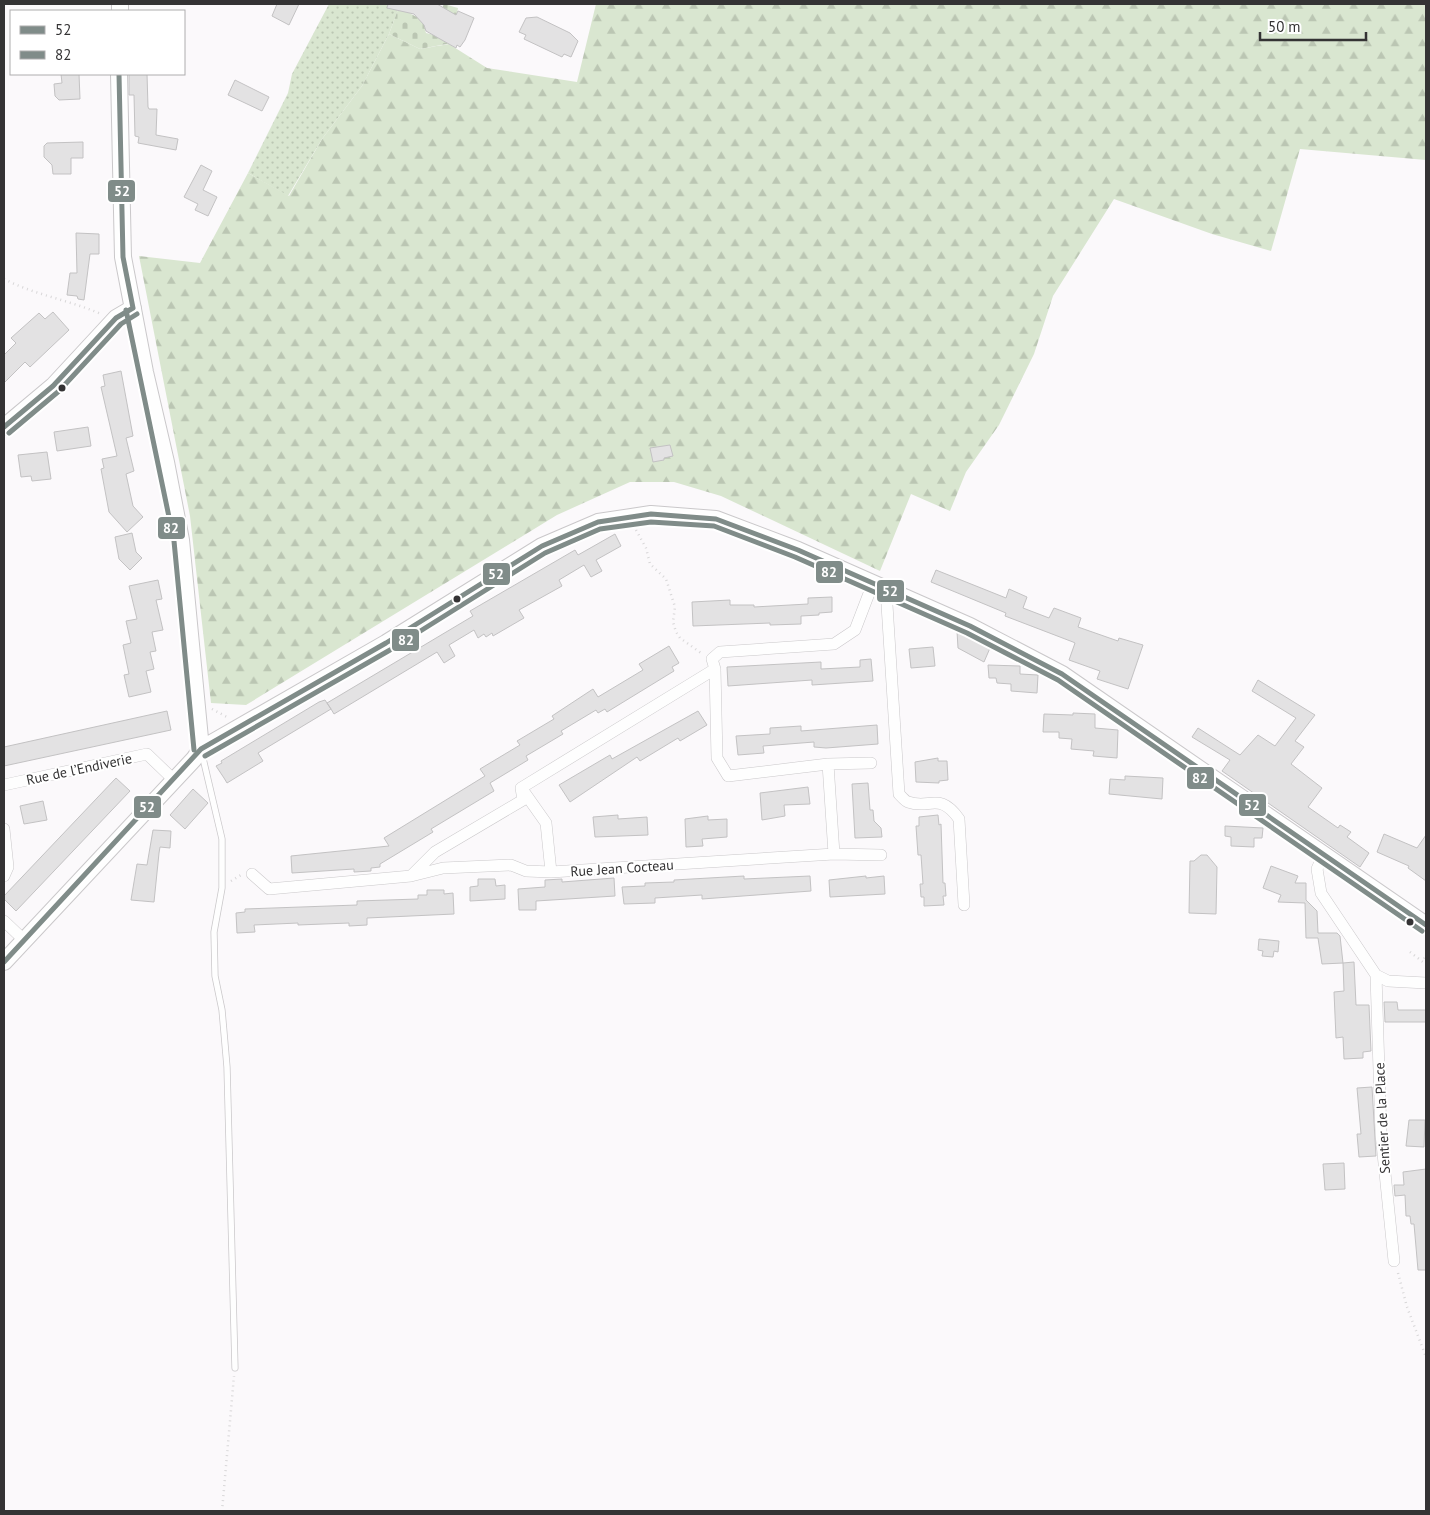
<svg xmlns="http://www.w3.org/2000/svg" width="1430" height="1515" viewBox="0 0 1430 1515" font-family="'PT Sans',sans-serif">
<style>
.grass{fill:url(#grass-dots)}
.forest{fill:url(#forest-firs)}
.cemetery{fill:url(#cemetery-stones)}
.building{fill:#e3e2e3;stroke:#c3c2c3}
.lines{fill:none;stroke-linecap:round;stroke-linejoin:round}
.lane-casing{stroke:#cac8ca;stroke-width:7}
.street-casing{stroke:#cac8ca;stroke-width:12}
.secondary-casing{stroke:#cac8ca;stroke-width:18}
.path{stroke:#d8d7d8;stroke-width:2.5;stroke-dasharray:1 4;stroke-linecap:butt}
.lane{stroke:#fefefe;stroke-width:5.5}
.street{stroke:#fefefe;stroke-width:11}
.secondary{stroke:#fefefe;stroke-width:16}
.bus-1-casing{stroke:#fff;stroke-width:9}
.bus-2-casing{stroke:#fff;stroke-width:9}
.bus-1{stroke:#808c89;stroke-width:5}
.bus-2{stroke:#808c89;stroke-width:5}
.bus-dot{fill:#343334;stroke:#fff;stroke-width:2}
.labels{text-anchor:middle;stroke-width:4;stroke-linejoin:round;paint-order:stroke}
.street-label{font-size:14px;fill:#343334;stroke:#fff}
.line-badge{stroke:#fff;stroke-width:2}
.badge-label{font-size:14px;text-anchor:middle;font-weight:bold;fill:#fff}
</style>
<defs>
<pattern id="grass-dots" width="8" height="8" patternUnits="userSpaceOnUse" patternTransform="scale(1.25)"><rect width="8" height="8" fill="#d9e6d0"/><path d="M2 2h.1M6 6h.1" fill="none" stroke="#bbc6b3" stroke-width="1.8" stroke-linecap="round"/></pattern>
<pattern id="forest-firs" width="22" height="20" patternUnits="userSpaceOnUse" patternTransform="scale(1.25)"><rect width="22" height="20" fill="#d9e6d0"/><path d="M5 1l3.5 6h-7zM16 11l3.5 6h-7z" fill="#bbc6b3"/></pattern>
<pattern id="cemetery-stones" width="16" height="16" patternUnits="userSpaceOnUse" patternTransform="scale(1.25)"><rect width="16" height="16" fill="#d9e6d0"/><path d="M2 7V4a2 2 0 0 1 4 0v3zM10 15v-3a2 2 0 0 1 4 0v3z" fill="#bbc6b3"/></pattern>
</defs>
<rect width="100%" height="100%" fill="#fbf9fb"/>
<!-- grass -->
<path class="grass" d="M329,4H400L389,34L362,86L322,139L288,196L248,173L288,93L292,74Z"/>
<!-- forest -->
<path class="forest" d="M596,4H1426V160L1300,149L1271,251L1212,234L1114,199L1053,296L1034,354L999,425L966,472L950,511L911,494L880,571L721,496L674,482H630L557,515L246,705L211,703L190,516L139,256L200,263L248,173L289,196L322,139L362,86L389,34L420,49L449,44L487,68L577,82Z"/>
<!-- cemetery -->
<path class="cemetery" d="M400,4H406L405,6L411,14L421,19V22L423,20L426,33L435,35L439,14L444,4L458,8L452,43L420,49L389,34Z"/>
<!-- building -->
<path class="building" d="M277,4H299L289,25L272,16Z
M388,4H437L456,15L458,11L474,18L465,40L460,47L457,45L456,48L426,31L424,25L414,14L387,8Z
M537,17L570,33L578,41L571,57L564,54L562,57L524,39L526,35L519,32L526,18Z
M61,74H79L80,99L59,100L55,96L54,84L62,83Z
M129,74H147L148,107L149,109H157L156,135L178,139L176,150L138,143L139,137L135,136L134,95H129Z
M235,80L269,97L262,111L228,95Z
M83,142V158H71V174H53L52,165L44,157V146L47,143Z
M201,165L212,171L203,190L217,197L208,216L195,210L198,204L184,197Z
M76,233L99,234V254H90L84,300L78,299L77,296L67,295L70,273H77Z
M53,312L69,330L30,367L25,362L4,383V355L16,343L11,338L39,313L45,319Z
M121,371L133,436L126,438L134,471L126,474L133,506L143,517L127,532L109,512L101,469L104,468L102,459L117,456L101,387L105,386L103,375Z
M88,427L91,446L57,451L54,432Z
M670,445L673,456L664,458V460L653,462L650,448Z
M47,452L51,479L32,481L31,476L21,477L18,455Z
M132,533L136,552L142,558L130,570L119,559L115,537Z
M615,534L621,546L596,560L602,571L591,577L584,565L559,580L562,586L519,610L524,618L493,636L492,633L486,637L484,634L478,638L474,630L449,645L455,656L444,663L437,652L334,714L331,709L258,753L263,761L227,783L224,778L216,766L222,763L221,761L319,702L325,700L331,709L327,703L473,616L470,611L575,550L578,555Z
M936,570L1006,598L1009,589L1027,597L1023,608L1049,618L1054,608L1081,618L1078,627L1118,641L1119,638L1143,645L1128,689L1097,679L1100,671L1069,660L1075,643L1073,642L1005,616L1006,613L931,582Z
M158,580L162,599L156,600L163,630L152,632L156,651L150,652L154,669L146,671L151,692L129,697L124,675L129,674L123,645L131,643L126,621L137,619L129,586Z
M832,597V612L819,613V615L801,616V624L770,625V623L693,626L692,602L730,600V605H754V607L808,604V598Z
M957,631L990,648L984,662L958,648Z
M669,646L679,663L672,667L674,671L607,712L605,709L598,713L596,710L561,731L563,734L526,756L528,760L490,783L494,791L431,829L433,832L380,864V867L371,868V871L354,872V869L292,873L291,856L389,846L384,838L485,776L480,769L520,745L517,741L554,719L552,716L593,689L598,697L643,670L639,664Z
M933,647L935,666L911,668L909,649Z
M871,659L873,681L812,685V680L728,686L727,667L821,662V669L860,667V660Z
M988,665L1020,666V674L1038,675L1037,693L1011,691V684L997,683L996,678H989Z
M1258,680L1315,715L1295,741L1304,747L1291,764L1322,788L1308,807L1338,828L1340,825L1351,832L1347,837L1369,853L1360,867L1222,771L1230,760L1192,737L1198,728L1240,755L1258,735L1275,746L1296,718L1252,691Z
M167,711L171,730L4,766V747Z
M698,711L707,725L680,741L678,738L640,761L637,757L570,802L559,785L610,755L612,759Z
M1073,713L1095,714V728L1118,730L1117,758L1093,756L1094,751L1071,749L1072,739L1059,738V732H1043L1044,714L1073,715Z
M877,725L878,744L826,748L814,747V742L763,746L764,753L738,755L736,736L770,734V728L801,726V731Z
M938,758V761H947L948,780L939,781V783L916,782L915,762Z
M1125,776L1163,778L1162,799L1109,794L1110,779L1125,780Z
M116,778L130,791L16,911L4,899V896Z
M868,783L870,810H873L874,821L881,828L882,837L855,838L852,784Z
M808,787L810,804L784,805L785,816L762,820L760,793Z
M193,789L208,803L185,829L170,815Z
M43,801L47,820L24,824L20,806Z
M618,815V819L647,817L648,835L595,837L593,817Z
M938,815L939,825L941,824L943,883H945L946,896H943L944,905L924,906V897H921L920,884H923L921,855H918L916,826H919V817Z
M708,816V820L727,819V837L702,839L703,846L686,847L685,819Z
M1225,826L1263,828L1262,838H1254V847L1231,846V837L1225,836Z
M153,830L171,831L170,848L160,847L159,853L154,902L131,900L137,864L147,865Z
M1384,834L1417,848L1426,835V881L1408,868L1409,866L1377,852Z
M1201,855H1207L1217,867L1216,914L1189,913L1190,861H1194Z
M1271,866L1298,876L1295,883H1306V900L1317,911L1318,933H1337L1340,936L1343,963L1322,964L1318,938H1306L1305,903L1278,902L1281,895L1263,888Z
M744,876V879L810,876L811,891L702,899V895L655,898V903L624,904L622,887L645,886V883L674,882V880Z
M866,876V878L884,876L885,894L830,897L829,880Z
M614,878L615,896L536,901V910H519L518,889L545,887V880L562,879V882Z
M478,879H495L496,886L505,885V899L470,901V887L478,886Z
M427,890H444V894L453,893L454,914L367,918V925L349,926V923L298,925V923L254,925L255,932L237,933L236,913L245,912V909L357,905V901L418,899V895H427Z
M1259,939L1279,941L1278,952L1274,951L1273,957L1262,956L1263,951L1258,950Z
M1354,962L1356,1005H1369L1371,1051L1363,1052V1058L1344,1059L1343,1037L1336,1038L1334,992L1344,991L1343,963Z
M1384,1002H1397L1398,1010H1426V1022H1385Z
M1372,1087L1376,1156L1359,1157L1357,1134H1361L1357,1088Z
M1409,1120H1425L1424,1147L1406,1146Z
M1344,1163L1345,1189L1325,1190L1323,1164Z
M1426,1169V1270H1418L1414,1224H1411L1410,1216H1406L1405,1195L1395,1196L1394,1185H1404L1403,1172Z"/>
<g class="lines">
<!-- lane casing -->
<g class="lane-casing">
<path id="lane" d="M202,754L222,839V888L214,932L215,976L222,1010L227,1067L235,1368"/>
</g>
<!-- street casing -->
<g class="street-casing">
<path id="street" d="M886,589L899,794C901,796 905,801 908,802C930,810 939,791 959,819L964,905
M715,669L717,758L728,776L828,764L871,763
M828,764L834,854
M4,785L147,754L174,780
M522,789L546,823L551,872
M4,829L8,867L4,876
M1323,855L1317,869L1321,893L1376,975L1388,981L1426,983
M252,874L269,889L411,876L435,852L523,800L521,788L715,669L712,659L720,652L834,644L855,630L873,583
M411,876L443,868L511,865L526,871L551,872L834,854L881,855
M4,921L24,940
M1376,975L1381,1134L1394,1261"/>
</g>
<!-- secondary casing -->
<g class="secondary-casing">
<path id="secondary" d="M120,11V4
M119,74L123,257L145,372L166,462L181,540L201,749
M4,427L53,386L116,318L133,308
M4,962L194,759L201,749L386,643L542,546L598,522L651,514L716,519L798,550L970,626L1062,674L1426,925"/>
</g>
<!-- path -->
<path class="path" d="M4,279C35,295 69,300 101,314
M636,530L646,548L650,564L666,579L675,607L673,622L676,632L680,638L701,653
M212,709L227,717
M231,881L241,875
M1410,952L1423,962L1426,954
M1398,1273L1407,1307L1426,1357
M222,1511L234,1376"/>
<!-- lane -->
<use href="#lane" class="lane"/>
<!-- street -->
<use href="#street" class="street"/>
<!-- secondary -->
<use href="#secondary" class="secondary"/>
<!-- bus-1 casing -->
<g class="bus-1-casing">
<path id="bus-1" d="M119,74L123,257L133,308
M4,427L53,386L116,318L133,308
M4,962L201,749L386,643L542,546L598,522L651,514L716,519L798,550L970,626L1062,674L1426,925"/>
</g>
<!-- bus-2 casing -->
<g class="bus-2-casing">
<path id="bus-2" d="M126,310L174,541L194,750
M9,433L59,391L121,324L137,314
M205,756L390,650L545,553L600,529L651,522L714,526L795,557L967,633L1058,680L1422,931"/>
</g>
<!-- bus-1 -->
<use href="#bus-1" class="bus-1"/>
<!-- bus-2 -->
<use href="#bus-2" class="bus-2"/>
</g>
<!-- markers -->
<g class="bus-dot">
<circle cx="62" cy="388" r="4.5"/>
<circle cx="457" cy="599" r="4.5"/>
<circle cx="1410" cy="922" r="4.5"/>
</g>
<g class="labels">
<!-- street labels -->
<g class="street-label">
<text transform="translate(79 769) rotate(-12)" y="5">Rue de l’Endiverie</text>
<text transform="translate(622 868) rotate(-4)" y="5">Rue Jean Cocteau</text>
<text transform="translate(1382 1118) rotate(-93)" y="5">Sentier de la Place</text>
</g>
</g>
<g class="line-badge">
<rect x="107" y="179" width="29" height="24" rx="5" fill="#808c89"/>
<rect x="157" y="516" width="29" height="24" rx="5" fill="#808c89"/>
<rect x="815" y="560" width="29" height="24" rx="5" fill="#808c89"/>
<rect x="482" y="562" width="29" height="24" rx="5" fill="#808c89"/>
<rect x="876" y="579" width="29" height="24" rx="5" fill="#808c89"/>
<rect x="391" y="628" width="29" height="24" rx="5" fill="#808c89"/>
<rect x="1186" y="766" width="29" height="24" rx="5" fill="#808c89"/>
<rect x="1238" y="793" width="29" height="24" rx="5" fill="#808c89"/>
<rect x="133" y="795" width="29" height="24" rx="5" fill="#808c89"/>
</g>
<g class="badge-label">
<text x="122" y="196">52</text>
<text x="171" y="533">82</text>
<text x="829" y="577">82</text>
<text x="496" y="579">52</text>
<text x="890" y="596">52</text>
<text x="406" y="645">82</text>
<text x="1200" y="783">82</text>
<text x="1252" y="810">52</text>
<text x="147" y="812">52</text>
</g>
<!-- border -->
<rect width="1430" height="1515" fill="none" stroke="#343334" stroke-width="10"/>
<!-- legend -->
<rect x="10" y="10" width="175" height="65" fill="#ffffff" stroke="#aeadae"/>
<rect x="20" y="26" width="25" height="8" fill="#808c89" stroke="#aeadae"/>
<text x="55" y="35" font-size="15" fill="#343334">52</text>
<rect x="20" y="51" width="25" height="8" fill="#808c89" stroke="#aeadae"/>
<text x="55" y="60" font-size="15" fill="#343334">82</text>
<!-- scale -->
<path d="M1260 32v8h106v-8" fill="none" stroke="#343334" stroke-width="2.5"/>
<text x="1268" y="32" font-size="15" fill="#343334" stroke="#ffffff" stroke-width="4" paint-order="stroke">50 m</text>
</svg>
